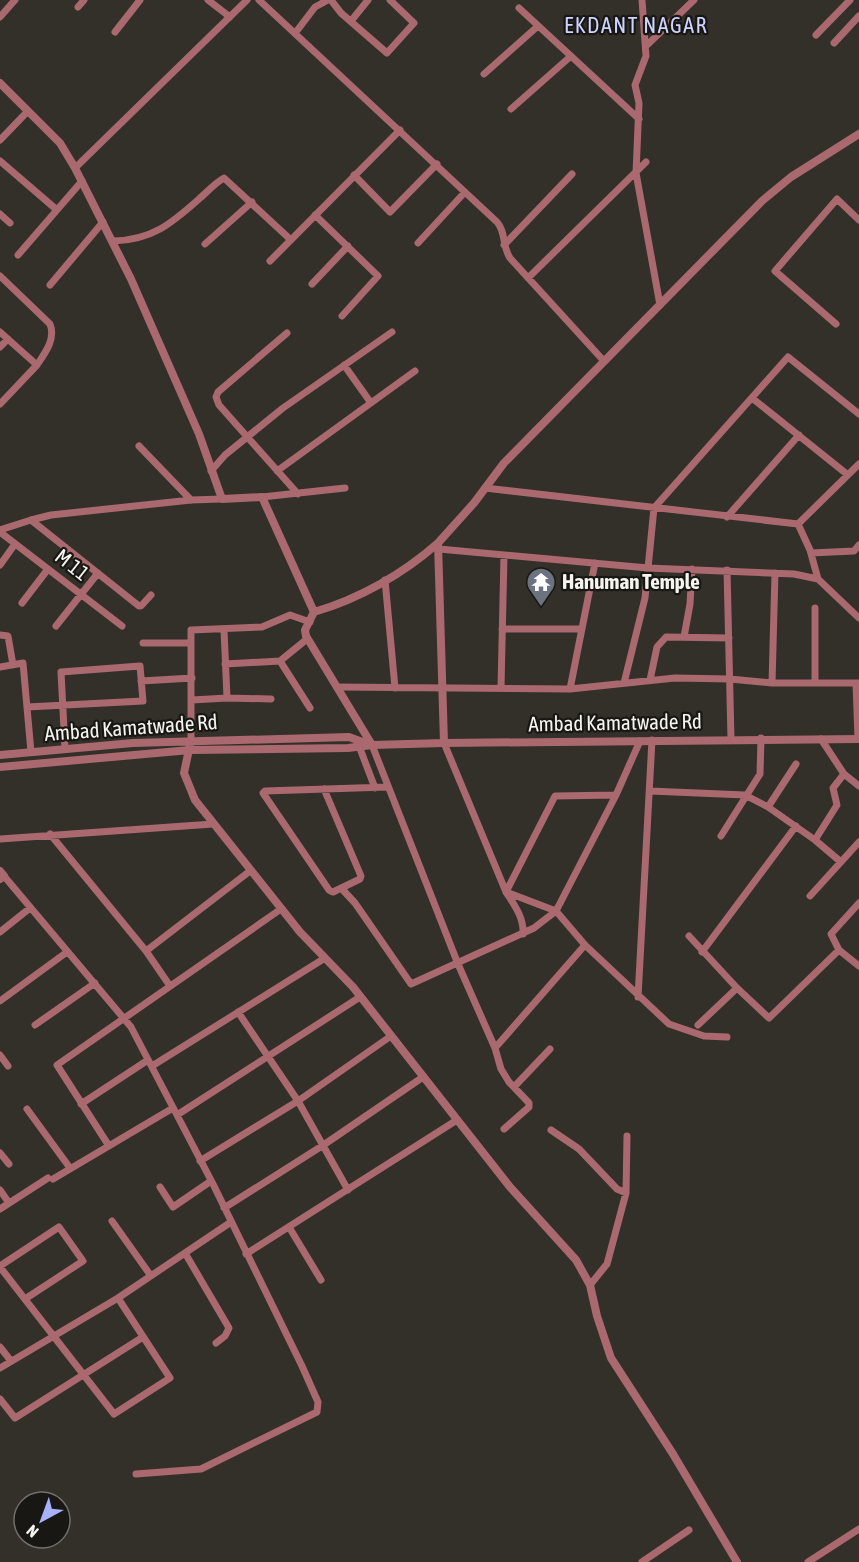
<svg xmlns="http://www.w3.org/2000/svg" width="859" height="1562" viewBox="0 0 859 1562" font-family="'Asap Condensed',sans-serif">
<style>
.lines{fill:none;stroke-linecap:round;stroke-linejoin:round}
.minor{stroke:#a9696e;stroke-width:7}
.tertiary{stroke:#a9696e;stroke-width:8}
.labels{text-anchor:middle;stroke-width:4.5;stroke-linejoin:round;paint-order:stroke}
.street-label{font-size:21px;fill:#f6f4ef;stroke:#191714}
.poi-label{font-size:21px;font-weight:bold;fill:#f6f4ef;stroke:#191714;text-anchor:start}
.neighbourhood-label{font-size:22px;letter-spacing:1.5px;fill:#cdd4ff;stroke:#191714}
</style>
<rect width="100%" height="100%" fill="#332f29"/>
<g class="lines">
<!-- minor -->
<path class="minor" d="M208,0L230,17
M259,0L497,222C506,232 502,246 510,258L603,360
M331,0L341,13L387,53L414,23L390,0
M642,0L646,56L635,85L639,103L636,173L660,305
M78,7L84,0
M519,8L639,119
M0,17L15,0
M351,21L368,0
M115,32L140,0
M296,32L315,7L328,0
M816,35L850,0
M834,43L859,16
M646,46L694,0
M484,74L538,26
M511,109L571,56
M0,140L27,112
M0,161L57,210
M75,168L247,0
M354,175L390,212L437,164
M0,214L10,223
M315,215L378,276L342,316
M113,241C152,240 171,224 199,199C207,192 215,183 224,178L291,240
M418,243L465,192
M205,244L252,202
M504,245L572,174
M18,255L82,181
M270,261L400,130
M0,276L50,324C56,339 45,353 37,365L0,332
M528,278L646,162
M312,284L348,246
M50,285L103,222
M836,324L775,271L837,199L859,220
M287,333L218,392L216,397L219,405L298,494
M0,347L8,339
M344,365L371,403
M752,398L848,475
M0,404L37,365
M139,446L191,500
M211,471L225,455L283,408L392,332
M277,471L415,371
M485,488L798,524L859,464
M262,497L345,488
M727,517L799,435
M31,520L139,606H141L151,595
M798,524L810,550L818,579
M0,530L31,520L51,515L191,500L222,499
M0,532L122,626
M439,549L648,568L794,574L818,579L859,618
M811,553L854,551L859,545
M0,565L15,544
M727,570L731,739
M385,580L395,688
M22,603L48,569
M56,626L98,573
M502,629H582
M224,630L227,698L271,699
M0,635L8,636L13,665
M684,637L690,604L692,569
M143,643H191
M280,661L307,639
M225,664L280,661L310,708
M0,667L23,663L31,752
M650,680L657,647L666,637L729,638
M141,681L192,678
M624,683L645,598L654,508L788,357L859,414
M772,683L775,573
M815,683V608
M856,683L858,739
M337,687L570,689L675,678L730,679L772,683H859
M501,688L504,555
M570,689L595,563
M192,700L227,698
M27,707L143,701L140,666L61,672L65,749
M821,739L844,774L859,786
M191,740V630L262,627L290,615L310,622
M640,741L616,795L556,911L585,945L669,1024L704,1036L727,1037
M444,743L506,892C515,906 524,918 523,934
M372,745L458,964L495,1048L501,1069L509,1082L529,1103V1107L504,1129
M359,746L375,788
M324,789L361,876L360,879L333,892L329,890L263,793L265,791L387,787
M650,791L745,795L768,807L815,840L841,862
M768,807L796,764
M50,834L146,951L170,986
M721,836L760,774L761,738
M0,839L213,824
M815,840L837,805L833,788L844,774
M4,876L131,1027L213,1184L302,1366L318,1402L317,1412L201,1469L136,1474
M341,888L355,903L411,984L534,928L556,911L506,892
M506,892L555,796L616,795
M810,896L859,842
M859,903L831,934L839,950L859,966
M0,932L30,908
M689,936L737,988L769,1018L839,950
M146,951L250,871
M702,952L796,826
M638,997L652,740
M0,1001L67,952
M238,1012L298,1101L348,1190
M35,1025L95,983
M698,1025L737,988
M495,1048L585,945
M0,1055L8,1066
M152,1066L325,958
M514,1087L550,1049
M81,1104L148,1060
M27,1109L70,1168
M177,1115L360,997
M551,1130L579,1149L617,1189L626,1193
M109,1146L57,1065L281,909
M0,1153L9,1164
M200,1161L298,1101L391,1036
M53,1179L173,1108
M160,1187L173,1207L211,1181
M0,1190L9,1203
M224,1208L322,1146L423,1077
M0,1209L48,1178
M112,1221L151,1276
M289,1227L321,1280
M185,1253L229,1328L225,1336L216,1343
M246,1254L457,1120
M0,1266L59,1227L83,1261L25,1299
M0,1267L114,1414L170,1378L118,1298
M590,1285L607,1264L626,1193L627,1136
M0,1347L11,1361
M0,1368L118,1298L231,1222
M0,1399L15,1418L143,1337
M642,1562L689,1530
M808,1562L859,1529"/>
<!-- tertiary -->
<path class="tertiary" d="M0,83L60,143L75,168L131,279L199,434L222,499L262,497L314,612L305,630L306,636L372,745
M314,612C359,599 403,574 438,543
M191,740L184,773L195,800L300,932L353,987L510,1187L576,1260L590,1285L597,1316L611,1358L673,1454L737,1562
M444,743L438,543L474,503L504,463L762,201L791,177L859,134
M0,755L133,743L349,737L368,744
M0,767L190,750L348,748L372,745L444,743L859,739
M0,871L4,876L0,879"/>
</g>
<!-- icons -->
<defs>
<g id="temple-pin" transform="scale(1.5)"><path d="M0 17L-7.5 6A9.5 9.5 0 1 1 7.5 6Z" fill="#6b7280" stroke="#191714"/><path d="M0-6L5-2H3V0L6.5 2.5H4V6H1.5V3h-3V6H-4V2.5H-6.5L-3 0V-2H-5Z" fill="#fff"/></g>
</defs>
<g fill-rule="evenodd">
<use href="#temple-pin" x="541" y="582"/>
</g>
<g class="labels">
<!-- street labels -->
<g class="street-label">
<text transform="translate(72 565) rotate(38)" y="7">M 11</text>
<text transform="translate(615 723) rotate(-1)" y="7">Ambad Kamatwade Rd</text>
<text transform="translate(131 728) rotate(-4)" y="7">Ambad Kamatwade Rd</text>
</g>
<!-- poi labels -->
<g class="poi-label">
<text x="562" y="589">Hanuman Temple</text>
</g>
<!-- neighbourhood labels -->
<g class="neighbourhood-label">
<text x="636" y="33">EKDANT NAGAR</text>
</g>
</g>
<!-- north arrow -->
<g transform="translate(42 1520) rotate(221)"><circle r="28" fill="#191714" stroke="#716f6c" stroke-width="1.5"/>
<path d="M0-4.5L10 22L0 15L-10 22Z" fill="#a7b1fc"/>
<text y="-9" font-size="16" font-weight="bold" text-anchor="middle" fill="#f6f4ef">N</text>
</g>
</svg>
